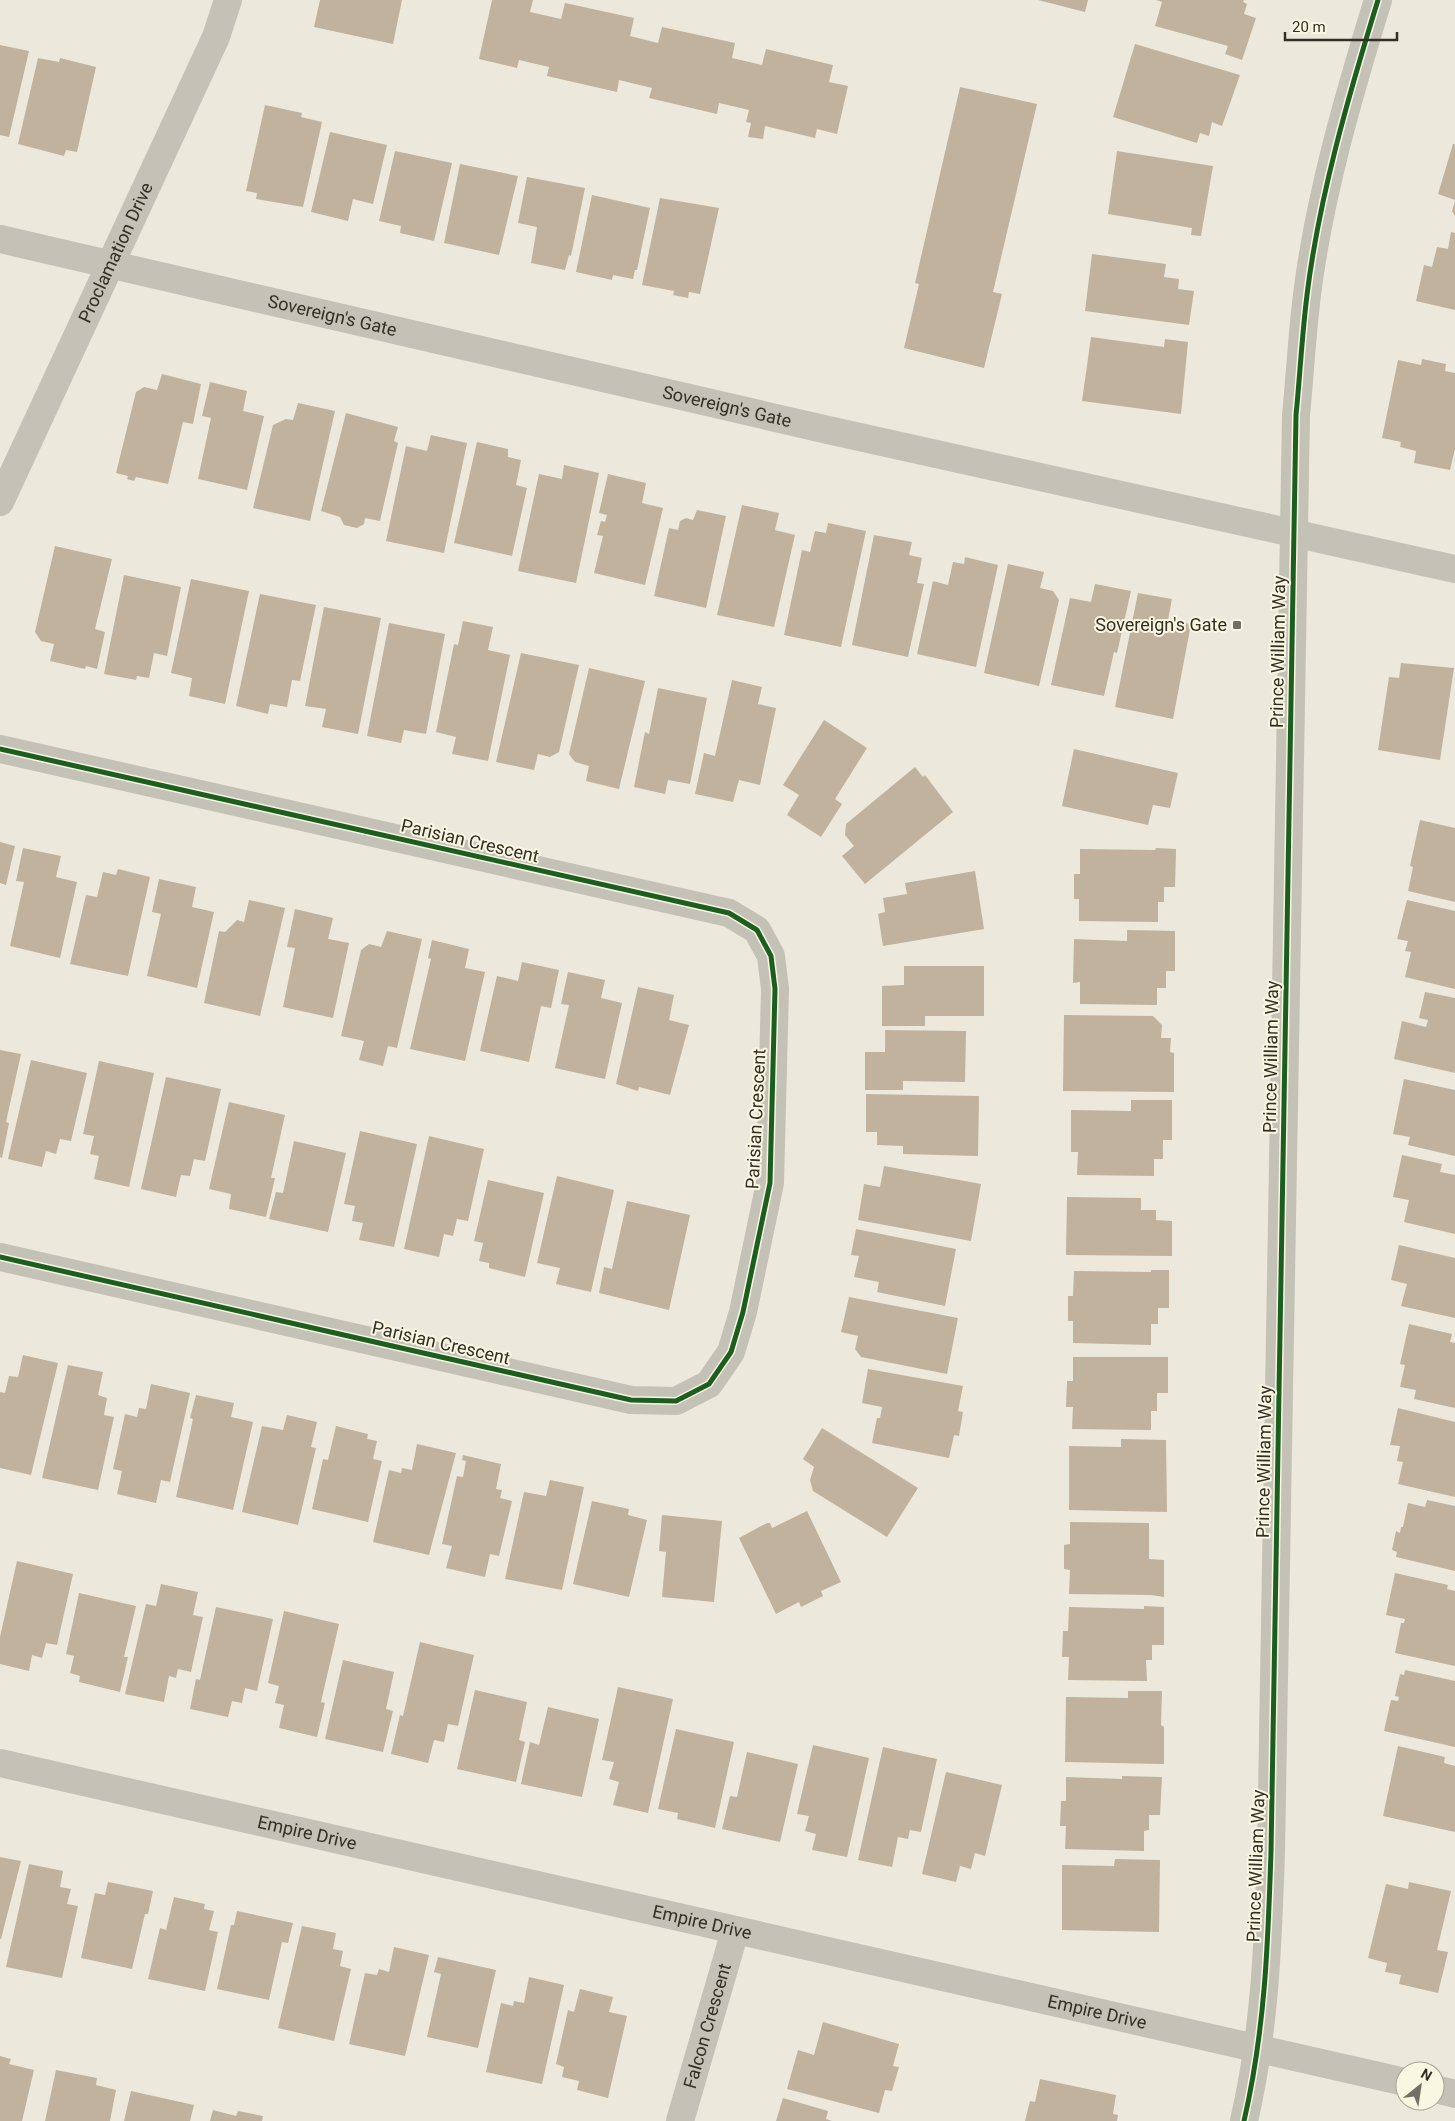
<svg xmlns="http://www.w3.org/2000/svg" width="1455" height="2121" viewBox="0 0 1455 2121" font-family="Roboto,sans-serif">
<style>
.building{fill:#c0b29d}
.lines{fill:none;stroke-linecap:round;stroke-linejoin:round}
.minor{stroke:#c4c1b6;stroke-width:28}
.tertiary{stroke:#c4c1b6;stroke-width:28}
.cycleway-casing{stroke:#f9f6e2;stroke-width:8}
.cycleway{stroke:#1b5e20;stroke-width:5}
.poi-dot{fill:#746f65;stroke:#f9f6e2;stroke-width:2}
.labels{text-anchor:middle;stroke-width:4;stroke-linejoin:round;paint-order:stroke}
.street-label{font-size:18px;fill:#342e25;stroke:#f9f6e2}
.poi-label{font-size:18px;fill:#342e25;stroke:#f9f6e2;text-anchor:end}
</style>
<rect width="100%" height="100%" fill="#ece9dc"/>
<!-- building -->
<path class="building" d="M320,0H402L393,44L314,27Z
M492,0H533L530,12L561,19L565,3L634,18L630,36L658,43L662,27L735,43L732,58L762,65L766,49L833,65L829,82L848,86L837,134L817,129L815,138L765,126L763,139L748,137L751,123L746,122L749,110L719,103L717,114L649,98L652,88L619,80L617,92L547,76L549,67L519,60L517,68L479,59Z
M1038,0H1088L1085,12Z
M1156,0H1244L1243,2L1247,4L1244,14L1256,18L1242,60L1225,54L1228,46L1155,26L1162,2Z
M1135,44L1240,75L1222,126L1212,122L1209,136L1200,133L1197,143L1113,117Z
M0,45L29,51L9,137L0,135Z
M38,58L59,62L60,58L96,67L77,152L66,150L64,156L18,144Z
M960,87L1037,104L993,292L1002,294L984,368L904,348L919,284L915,283Z
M265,105L302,113L301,117L322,122L303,207L256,199L257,193L246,191Z
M330,132L387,145L373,204L353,199L348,221L311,212Z
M1453,144H1455V200L1438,194Z
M395,151L452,163L434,241L400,233L401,226L379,221Z
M1117,151L1213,166L1201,236L1191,235L1192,228L1108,214Z
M460,164L518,176L499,255L444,243Z
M527,177L585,188L571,256L569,255L565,270L531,263L537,227L518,223Z
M592,195L650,208L637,270H635L633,279L613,275L612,280L576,272Z
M660,198L719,208L700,294L689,292L688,298L673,295L674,291L642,285Z
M1455,201V216L1452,211Z
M1451,232L1455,233V310L1416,301L1424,265L1432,267L1437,247L1448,249Z
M1092,254L1166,264L1164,277L1179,279L1178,289L1194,291L1189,325L1085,311Z
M1091,337L1164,347L1165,339L1188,342L1181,414L1082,401Z
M1422,359L1446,364L1445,371L1455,373V449L1450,470L1414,463L1416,451L1400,447L1401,442L1382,438L1398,360L1421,365Z
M162,374L201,384L193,424L183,422L168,484L136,477L134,481L127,479L128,476L116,473L136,392L144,387L157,390Z
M210,382L247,391L243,411L264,416L247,490L198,479L211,418L202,416Z
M298,403L335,411L310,521L253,508L273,425L286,419L293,420Z
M346,413L398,427L394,441L398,443L380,521L365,518L364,524L357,528L344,525L340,517L321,511Z
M431,435L467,443L444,553L386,541L406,446L427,451Z
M477,442L508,449V457L521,460L516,485L527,488L512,556L454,543Z
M564,465L599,473L576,583L518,571L539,474L562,479Z
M608,474L646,483L642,503L663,508L645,585L594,573L603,536L597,535L601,521L605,522L607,515L599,513Z
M742,505L779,513L775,530L795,535L774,627L717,615Z
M697,510L726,516L706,608L654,596L669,528L678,530L680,521L686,518L693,520Z
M828,523L866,531L841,647L784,635L802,550L810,552L815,531L826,533Z
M874,535L912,542L909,555L922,558L917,583L924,584L908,657L852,645Z
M55,546L112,559L95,629L105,632L97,669L86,666L85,669L50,661L54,644L41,641L35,632Z
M965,557L998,565L976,667L917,654L933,581L948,585L953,562L964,564Z
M1008,564L1044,572L1040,588L1053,591L1059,600L1039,686L984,673Z
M124,575L181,587L167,656L154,653L149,678L137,676L136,680L104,674Z
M191,579L249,591L225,704L189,696L192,678L171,673Z
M1095,584L1131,591L1117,653L1114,652L1104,696L1051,685L1070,598L1091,602Z
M1138,593L1172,599L1168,620L1191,624L1173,719L1115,707Z
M260,594L316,605L300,681L292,680L287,707L270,704L268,714L236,706Z
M324,607L381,618L358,734L322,727L326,709L305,706Z
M463,621L493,627L488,650L510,655L488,761L452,754L456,737L436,732L454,644L458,645Z
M389,623L445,634L426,734L404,730L401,743L367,736Z
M521,653L579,665L559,752L550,757L538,754L534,770L496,762Z
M1401,663L1454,668L1440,760L1378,750L1389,677L1399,678Z
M589,668L645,681L619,789L586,781L589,766L575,762L569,754Z
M732,680L762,687L758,704L776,708L760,785L739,780L733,802L695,794L704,753L715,756Z
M658,688L707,698L690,784L668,780L665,794L634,787L645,732L649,734Z
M824,720L867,748L835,799L842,804L821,837L787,815L799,795L783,785Z
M1074,749L1178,773L1170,808L1153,805L1148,825L1062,806Z
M915,767L923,777L925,775L953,812L865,884L842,856L854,846L845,835L846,824Z
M1420,820L1455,828V902L1408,891L1413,867L1410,866Z
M0,842L15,846L6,885L0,883Z
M23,848L61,856L56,877L77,882L60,958L10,946L24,882L16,881Z
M1156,848L1176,849V852L1175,887H1164V902H1158V922L1079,921V899H1074V874H1080V849L1155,850Z
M118,869L150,877L128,976L70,964L86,895L97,897L103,872L116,875Z
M975,871L984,929L883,946L878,914L885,912L883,898L907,894L905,883Z
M159,879L196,887L192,907L214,912L197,988L147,976L161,914L152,912Z
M249,900L285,908L260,1016L204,1003L219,931L225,932L237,920L244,922Z
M1407,900L1455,911V989L1405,977L1411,952L1405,951L1408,941L1397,939Z
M295,909L333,918L328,939L349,943L333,1018L283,1007L295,948L287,947Z
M1127,930L1175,931V971H1166V988H1157V1005L1080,1004V982L1073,983L1074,939L1127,941Z
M387,931L422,939L397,1048L388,1046L383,1066L359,1060L364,1041L341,1036L361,950L369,944L381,947Z
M432,940L469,949L465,968L485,972L465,1061L410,1049L431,959L428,958Z
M522,962L559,970L551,1008L541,1006L529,1062L480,1051L497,976L518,981Z
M904,966H984V1016H925V1026H882V986L904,985Z
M568,972L605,980L601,998L622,1003L605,1079L555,1068L569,1005L561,1004Z
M638,987L674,995L669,1020L689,1025L670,1095L639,1087L638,1091L616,1084Z
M1425,992L1455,998V1073L1394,1059L1402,1021L1426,1027L1428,1020L1419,1018Z
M1064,1015L1153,1016L1162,1025L1161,1038H1171L1170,1052L1174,1053V1092L1063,1091Z
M885,1030L966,1031L965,1082L903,1081V1090H865V1052H885Z
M0,1050L21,1054L6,1122L9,1123L2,1158L0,1157Z
M31,1060L87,1073L71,1141L60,1139L56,1154L46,1151L42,1167L8,1159Z
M99,1061L154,1073L129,1187L94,1179L99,1156L90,1154L94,1136L83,1134Z
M166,1077L221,1089L205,1161L194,1159L190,1176L181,1175L176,1197L141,1189Z
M1404,1079L1455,1090V1156L1408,1145L1410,1137L1393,1134Z
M866,1094L979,1096L978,1156L903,1154V1146L877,1145V1132H866Z
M1131,1100H1172V1140H1163V1159H1154V1176L1077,1175L1078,1152H1071V1110L1131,1111Z
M229,1102L285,1115L271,1178H275L266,1217L229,1209L231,1194L209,1189Z
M360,1131L417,1144L394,1247L359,1240L363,1223L352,1221L355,1206L344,1204Z
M429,1136L484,1149L468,1221L457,1219L453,1236L444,1234L439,1257L404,1249Z
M294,1141L346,1153L328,1232L269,1219L276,1192L283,1193Z
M1402,1155L1442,1164L1440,1172L1455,1175V1234L1404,1222L1409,1200L1393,1197Z
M884,1166L981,1184L971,1241L858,1220L864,1184L880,1187Z
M557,1176L614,1190L591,1292L556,1284L560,1268L537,1263Z
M488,1180L544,1193L525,1277L489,1268V1263L479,1261L483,1243L474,1241Z
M1067,1197L1141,1198V1210H1156V1220L1172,1221V1256L1066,1255Z
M627,1201L690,1215L669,1310L599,1293L604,1267L612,1269Z
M856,1229L956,1249L945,1306L877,1292L879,1282L854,1277L859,1256L851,1255Z
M1399,1245L1455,1258V1318L1401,1306L1407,1284L1391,1280Z
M1151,1270H1169V1308H1158V1324H1151V1345L1073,1343V1321H1068V1296H1073L1074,1271L1151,1272Z
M849,1297L958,1318L947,1374L861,1357L855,1349L858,1336L841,1332Z
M1409,1324L1452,1334L1450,1342L1455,1343V1408L1414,1399L1416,1390L1400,1387L1405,1365L1400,1364Z
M23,1355L58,1363L31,1475L0,1468V1392L5,1393L9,1376L18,1377Z
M1073,1357H1168V1393H1157V1411H1151V1430L1072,1429L1073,1407H1066L1067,1381H1073Z
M68,1365L103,1372L98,1395L107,1398L104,1415L114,1417L98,1490L42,1478Z
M868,1369L963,1386L958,1411L963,1412L959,1436L954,1435L949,1458L872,1443L877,1418H880L882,1407L862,1403Z
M151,1384L190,1393L170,1482L161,1480L156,1503L117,1494L122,1471L113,1469L125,1414L137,1417L139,1408L146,1409Z
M196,1395L234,1403L231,1417L253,1422L233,1510L176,1497L193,1419L190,1418Z
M1398,1408L1455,1422V1497L1398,1484L1403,1462L1397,1461L1400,1446L1390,1445Z
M287,1415L317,1422L311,1447L316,1448L298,1525L242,1512L262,1426L283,1430Z
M336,1426L368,1434L367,1439L377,1441L373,1459L382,1461L368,1522L312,1509L323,1459L328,1460Z
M822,1428L918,1488L887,1537L813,1491L810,1480L814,1467L803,1459Z
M1121,1439L1166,1440L1167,1512L1069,1510V1446L1121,1447Z
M417,1444L456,1453L429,1555L373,1542L389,1470L401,1473L402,1468L412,1470Z
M463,1455L501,1464L496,1489L502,1490L500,1498L512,1501L499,1556L490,1554L485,1577L446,1568L452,1546L442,1544L457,1476L463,1477L466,1461L462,1460Z
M550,1480L584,1487L562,1590L505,1579L524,1492L546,1496Z
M1427,1500L1455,1506V1571L1396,1557L1397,1552L1392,1550L1396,1531L1400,1533L1401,1527H1403L1408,1503L1425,1507Z
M592,1501L629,1509L628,1515L647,1520L629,1597L573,1584Z
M807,1511L841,1582L821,1591L823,1596L801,1607L799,1602L776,1614L739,1538L767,1523H770L772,1528Z
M662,1515L722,1521L714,1602L662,1597L666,1552L659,1551Z
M1070,1522L1149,1523V1559L1164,1560V1597L1151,1595L1069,1594L1070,1570L1064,1569V1545L1070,1544Z
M17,1561L73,1574L57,1645L46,1643L42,1658L32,1655L29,1671L0,1664V1637Z
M1395,1573L1448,1585L1447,1589L1455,1591V1666L1395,1653L1401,1623H1404L1405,1619L1386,1615Z
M161,1584L198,1592L193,1615L203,1617L191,1672L178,1669L176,1678L169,1676L164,1702L125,1694L146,1604L156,1606Z
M79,1593L136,1606L124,1657H128L120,1692L79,1682L80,1676L70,1673L74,1656L66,1654Z
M1144,1606L1164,1607V1645H1152V1660H1146L1147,1681L1068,1680L1069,1657H1062L1063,1631H1068L1069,1607L1144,1609Z
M216,1607L273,1619L257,1691L245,1688L242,1703L232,1701L228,1717L190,1709L196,1679L200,1680Z
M284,1611L339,1624L321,1702L325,1703L317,1737L279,1728L284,1705L275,1703L279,1686L268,1683Z
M420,1642L474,1655L458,1726L448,1724L444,1742L434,1740L428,1763L391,1754L400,1715L403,1716Z
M343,1660L394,1672L386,1709L393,1711L383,1752L325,1739Z
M1405,1670L1455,1681V1747L1384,1731L1391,1700L1398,1701L1399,1697L1395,1696L1400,1674L1404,1675Z
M618,1687L673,1699L648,1813L613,1805L619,1782L609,1779L614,1762L602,1760Z
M475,1690L527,1702L519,1740L525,1742L516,1782L457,1769Z
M1128,1691H1162L1161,1725L1164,1727V1764L1065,1762L1066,1697L1128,1698Z
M548,1707L599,1719L582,1797L521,1784L530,1742L539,1745Z
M676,1729L734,1742L715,1828L677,1819L678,1813L658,1809Z
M813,1745L869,1758L847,1857L812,1850L816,1834L805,1831L809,1816L797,1814Z
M1398,1746L1445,1757L1444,1763L1455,1766V1832L1383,1816Z
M883,1747L937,1759L921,1832L910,1830L908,1839L898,1837L892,1867L858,1860Z
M747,1752L798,1764L780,1842L722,1829L730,1796L737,1797Z
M946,1772L1002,1785L985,1856L975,1853L971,1869L960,1866L956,1882L922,1874Z
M1122,1776L1162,1777L1160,1815H1149V1830L1144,1831V1851L1065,1849L1066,1826H1060L1061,1801H1066V1777L1122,1779Z
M0,1857L21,1861L1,1939H0Z
M1115,1859L1160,1860L1159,1932L1062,1930V1865L1114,1866Z
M29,1864L63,1871L60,1887L71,1889L67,1904L78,1906L62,1978L6,1967Z
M108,1882L153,1891L148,1914H145L132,1969L81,1958L95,1893L105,1895Z
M1409,1882L1451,1891L1437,1950L1448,1952L1438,1993L1399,1984L1401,1975L1385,1972L1387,1963L1368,1958L1386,1884L1408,1889Z
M174,1897L205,1904L204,1909L214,1911L209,1930L218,1932L205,1991L148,1979L160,1928L166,1930Z
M237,1911L293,1923L288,1943L282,1942L269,2000L217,1989L231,1925H234Z
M302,1926L336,1933L333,1949L343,1951L340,1966L351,1969L334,2041L278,2028Z
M394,1947L429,1955L405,2056L349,2044L365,1973L377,1975L379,1969L389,1972Z
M438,1957L496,1970L478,2048L427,2037L441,1974L434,1972Z
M529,1977L564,1985L542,2084L486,2072L501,2003L513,2006L514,2001L524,2003Z
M580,1989L613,1997L609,2012L627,2016L608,2098L577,2090L579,2081L562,2077L564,2067L556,2064L568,2010L574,2012Z
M823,2022L899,2044L893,2066L899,2067L892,2091L885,2090L879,2113L787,2089L798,2050L814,2055Z
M0,2056L11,2059L9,2064L34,2070L22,2121H0Z
M56,2070L97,2078L96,2085L116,2090L110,2121H45Z
M1040,2079L1116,2095L1113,2114L1118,2115L1117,2121H1025L1030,2101L1035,2102Z
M131,2091L194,2105L190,2121H124Z
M783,2098L828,2111L826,2119L832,2121H776Z
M213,2110L236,2116L238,2111L263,2116L262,2121H210Z"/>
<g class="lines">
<!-- minor -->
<g class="minor">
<path id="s1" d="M0,239L828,430L1455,569"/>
<path id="s2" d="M0,502L216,37L228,0"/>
<path d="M0,749L729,913L757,930L771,956L775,989L770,1183L743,1312L731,1352L709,1384L676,1401L631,1400L0,1257"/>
<path id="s3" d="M0,1763L1405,2082"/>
<path d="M1435,2089L1455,2094"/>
<path id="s4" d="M680,2121L735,1931"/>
</g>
<!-- tertiary -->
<path class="tertiary" d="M1244,2121C1265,2030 1268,1944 1271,1852L1296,415C1300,375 1302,335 1307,295C1319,197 1349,94 1378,0"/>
<!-- cycleway casing -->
<g class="cycleway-casing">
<path id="cycleway" d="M0,749L729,913L757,930L771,956L775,989L770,1183L743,1312L731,1352L709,1384L676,1401L631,1400L0,1257
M1244,2121C1265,2030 1268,1944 1271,1852L1296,415C1300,375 1302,335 1307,295C1319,197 1349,94 1378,0"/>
</g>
<!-- cycleway -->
<use href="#cycleway" class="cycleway"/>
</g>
<!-- markers -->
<rect class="poi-dot" x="1232" y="620" width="10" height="10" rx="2.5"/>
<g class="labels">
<!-- street labels -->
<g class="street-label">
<text dy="6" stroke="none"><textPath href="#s2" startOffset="275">Proclamation Drive</textPath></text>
<text dy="6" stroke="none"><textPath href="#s1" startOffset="341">Sovereign's Gate</textPath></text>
<text dy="6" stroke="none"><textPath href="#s1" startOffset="746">Sovereign's Gate</textPath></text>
<text transform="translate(1278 652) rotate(-89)" y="6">Prince William Way</text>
<text transform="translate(470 841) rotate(13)" y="6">Parisian Crescent</text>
<text transform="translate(1271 1057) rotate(-89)" y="6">Prince William Way</text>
<text transform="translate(756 1119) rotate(-87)" y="6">Parisian Crescent</text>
<text transform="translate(441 1343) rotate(13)" y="6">Parisian Crescent</text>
<text transform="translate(1264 1462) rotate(-89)" y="6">Prince William Way</text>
<text dy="6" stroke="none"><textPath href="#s3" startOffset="315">Empire Drive</textPath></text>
<text transform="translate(1256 1866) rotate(-88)" y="6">Prince William Way</text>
<text dy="6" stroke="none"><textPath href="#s3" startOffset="720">Empire Drive</textPath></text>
<text dy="6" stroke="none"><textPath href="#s3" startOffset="1125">Empire Drive</textPath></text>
<text dy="6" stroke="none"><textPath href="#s4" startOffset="99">Falcon Crescent</textPath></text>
</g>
<!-- poi labels -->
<g class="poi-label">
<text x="1227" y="631">Sovereign's Gate</text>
</g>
</g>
<!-- north arrow -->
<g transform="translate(1420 2086) rotate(30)"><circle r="24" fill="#f9f6e2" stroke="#aaa696"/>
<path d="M0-4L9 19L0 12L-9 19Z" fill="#746f65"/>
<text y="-8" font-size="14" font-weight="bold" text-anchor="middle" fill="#342e25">N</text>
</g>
<!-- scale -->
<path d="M1285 32v8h112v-8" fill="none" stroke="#342e25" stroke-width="2.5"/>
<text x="1292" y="32" font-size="15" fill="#342e25" stroke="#f9f6e2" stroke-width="4" paint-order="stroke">20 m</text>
</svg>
